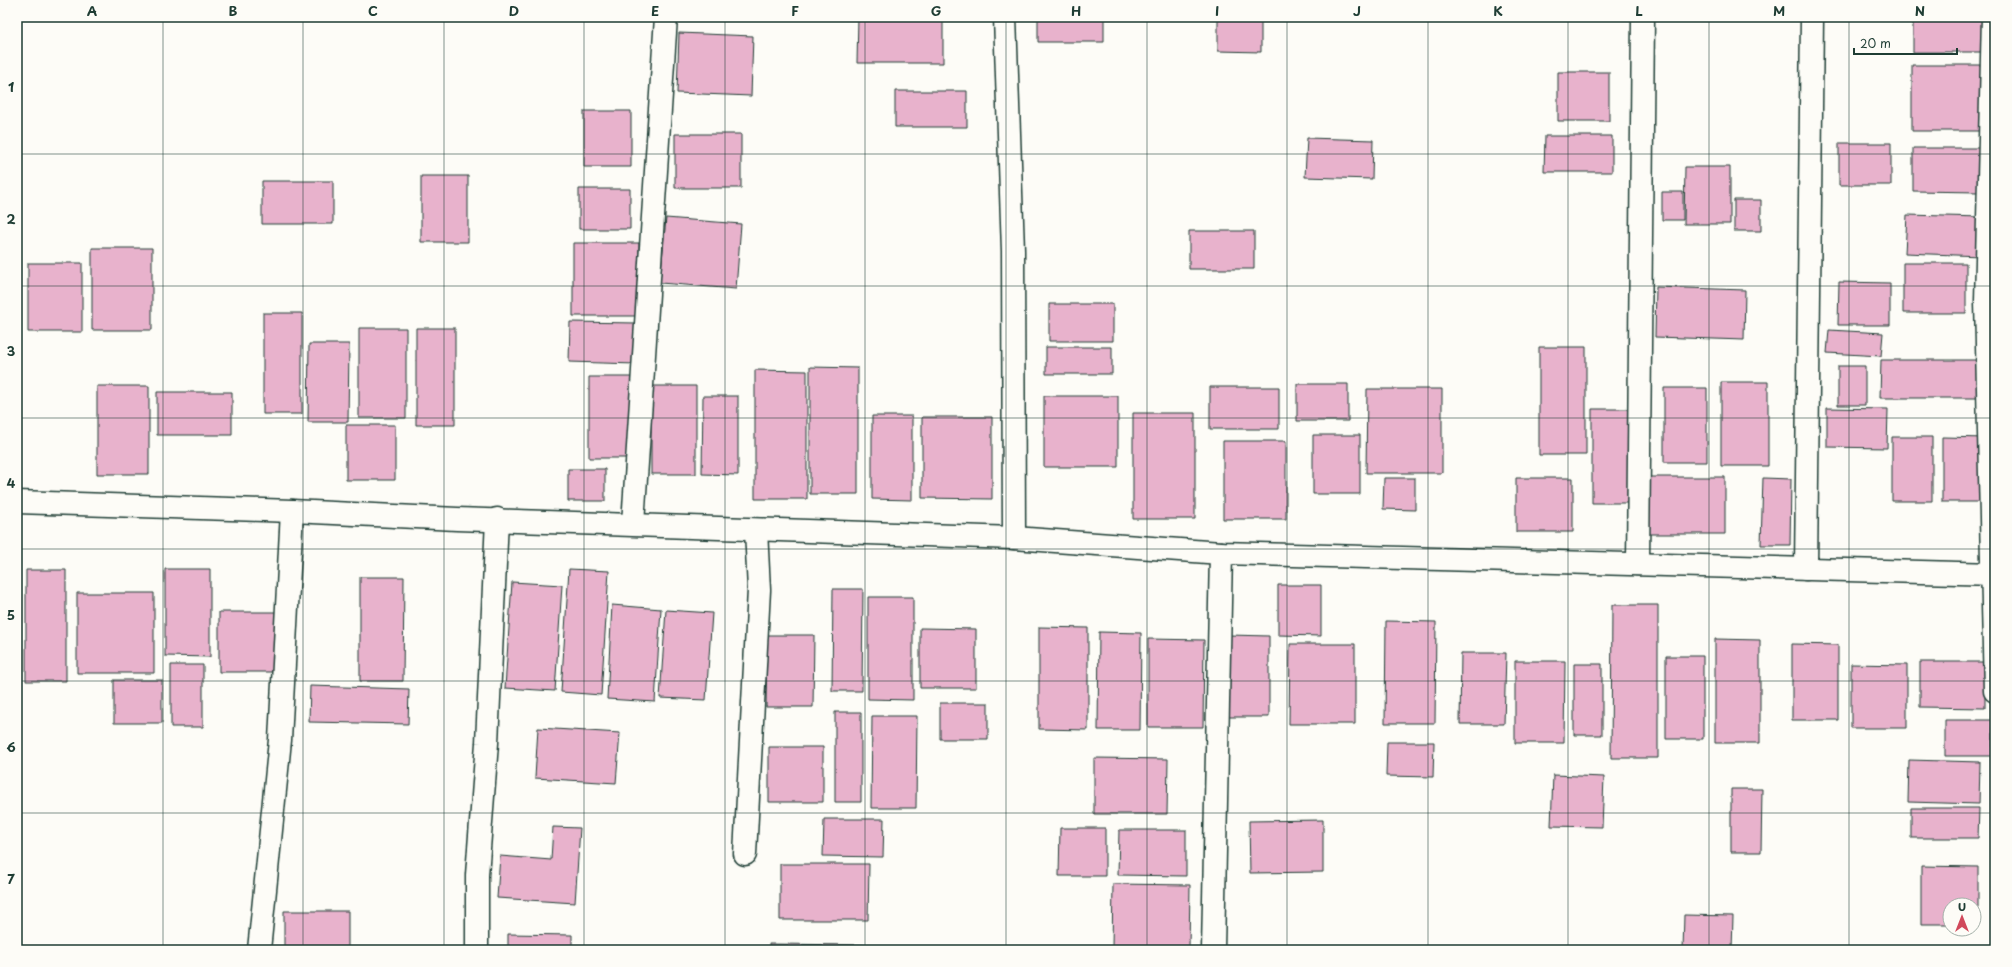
<svg xmlns="http://www.w3.org/2000/svg" width="2012" height="967" viewBox="0 0 2012 967" font-family="'Playpen Sans',sans-serif">
<style>
.building{fill:#e8b2cc;stroke:#1f3d34}
.lines{fill:none;stroke-linecap:round;stroke-linejoin:round}
.minor-casing{stroke:#1f3d34;stroke-width:25}
.tertiary-casing{stroke:#1f3d34;stroke-width:25}
.minor{stroke:#fdfcf7;stroke-width:22}
.tertiary{stroke:#fdfcf7;stroke-width:22}
.grid{fill:none;stroke:#1f3d34;stroke-width:1;stroke-opacity:0.55}
.neatline{fill:none;stroke:#1f3d34;stroke-width:1.5}
.grid-label{font-size:13px;text-anchor:middle;font-weight:bold;fill:#1f3d34}
</style>
<rect width="100%" height="100%" fill="#fdfcf7"/>
<filter id="ink" filterUnits="userSpaceOnUse"><feTurbulence type="fractalNoise" baseFrequency=".025" numOctaves="2"/><feDisplacementMap in="SourceGraphic" scale="8" xChannelSelector="R" yChannelSelector="G"/><feConvolveMatrix kernelMatrix="1 2 1 2 8 2 1 2 1" color-interpolation-filters="sRGB"/></filter>
<g filter="url(#ink)">
<!-- building -->
<path class="building" d="M858,17H943V63H857Z
M1038,17H1104V42H1038Z
M1218,17H1261V52L1218,51Z
M1555,17H1623V18H1555Z
M1686,17H1760V19H1686Z
M1851,17H1897V19Z
M1913,17L1989,18V52H1913Z
M679,33L753,36L751,96L677,93Z
M1912,65H1983V131H1912Z
M1558,72H1609V121H1558Z
M895,91H967V127H895Z
M584,111H631V167H584Z
M675,134H741V188H675Z
M1545,136H1612V172H1544Z
M1307,138L1373,140L1372,179L1305,177Z
M1839,143H1891V185H1839Z
M1913,148H1979V192L1913,191Z
M1685,167H1730V224H1684Z
M421,176H468V242H421Z
M262,181H333V224H262Z
M579,189H630V229H579Z
M1662,192H1683V220H1662Z
M1734,200H1761V231H1734Z
M1907,215L1982,217L1981,256L1905,253Z
M666,218L741,224L736,289L660,283Z
M1189,231H1254V269H1189Z
M573,243H639V316H573Z
M92,248H152V330H92Z
M28,263H82V332H28Z
M1903,263H1966V313H1903Z
M1839,282L1890,283V325H1838Z
M1656,287L1745,290L1744,340L1655,337Z
M1049,304H1113V341H1049Z
M263,313H302V414H263Z
M570,322L636,323V364L569,362Z
M359,328H406V418H359Z
M416,328H455V425H416Z
M1829,330L1883,333L1881,356L1827,353Z
M309,344H349L348,422H308Z
M1046,347H1112V374H1046Z
M1539,347H1586V455H1539Z
M1881,360H1978V398H1880Z
M1838,366H1865V405H1838Z
M810,367L858,368V494H810Z
M755,370L807,371V499H755Z
M589,377H632L631,458H589Z
M1721,382H1768V466H1721Z
M1297,384H1348V421H1297Z
M97,386H149V474H97Z
M651,386H696V474H651Z
M1210,387H1279V429H1210Z
M1664,388H1707V462H1664Z
M1367,389H1442V473H1366Z
M157,392H232V435H157Z
M703,396H738V475L702,474Z
M1044,396H1118V467H1044Z
M1827,408L1888,409L1887,448L1827,447Z
M1592,409H1635V503H1592Z
M1133,413H1195V519H1133Z
M872,416H912V500L872,499Z
M922,417H992V499L922,498Z
M346,425H395V480H346Z
M1313,435H1360V494H1313Z
M1892,437H1932V501H1892Z
M1942,437L1986,438V502H1942Z
M1223,441H1286V519H1223Z
M568,469H605V501H568Z
M1647,477H1725V534H1647Z
M1384,478H1415V510L1383,509Z
M1516,478H1573V532H1516Z
M1763,478L1791,479L1790,545H1761Z
M165,569H210V657L165,656Z
M569,569L609,571L601,695L561,692Z
M26,570H66V681H26Z
M360,577H404L403,681H360Z
M512,582L562,585L555,691L505,688Z
M1278,585H1321V636L1278,635Z
M833,589H863L862,691H832Z
M77,593H154V673H77Z
M868,597H913V700L868,699Z
M612,605L661,609L655,702L607,699Z
M1612,605H1658V758H1611Z
M666,610L712,613L706,700L660,698Z
M219,612H278V672H219Z
M1386,621L1436,622L1435,723H1385Z
M1039,627L1088,628V730L1039,729Z
M920,628L976,629V688H920Z
M1099,632L1141,633L1140,730H1098Z
M767,635H814L813,707H766Z
M1229,635L1269,636V717H1228Z
M1148,639L1204,640L1203,727H1148Z
M1715,639L1760,640V743H1715Z
M1290,644H1355V724H1289Z
M1792,644L1838,645V720H1792Z
M1461,653H1506L1504,724H1460Z
M1666,656H1703V739H1666Z
M1515,661H1565L1564,743H1515Z
M1920,662H1985V708L1920,707Z
M1574,664H1602V735H1574Z
M1851,664L1907,665V728H1851Z
M171,665H203V727H171Z
M114,680H162V723H114Z
M310,686L409,689L408,724L309,722Z
M940,703H988V739H940Z
M835,712H861V802H835Z
M872,716H917L916,808H871Z
M1945,720H1993V756H1945Z
M538,728L620,733L616,783L535,778Z
M1387,742H1434L1433,777L1386,776Z
M769,747H823V802H769Z
M1094,758L1168,759L1167,814H1094Z
M1909,760L1980,762L1979,804L1908,802Z
M1553,775L1604,777L1602,827L1551,826Z
M1731,789H1762L1761,852H1731Z
M1911,808H1979L1978,838H1911Z
M824,819H884L883,857L823,856Z
M1323,820V872L1250,873L1249,821Z
M553,827L580,828L575,903L497,898L500,856L551,860Z
M1060,828H1105V876H1059Z
M1119,830H1186V876L1118,875Z
M780,864H869L868,920H780Z
M1921,866L1978,867V924H1974V905H1950V924H1921Z
M1113,884L1190,885L1189,948H1112Z
M284,911H348V950H284Z
M1684,915L1733,916L1732,950H1683Z
M508,934L572,935V950H508Z
M769,944L864,945V950H769Z"/>
<g class="lines">
<!-- minor casing -->
<g class="minor-casing">
<path id="minor" d="M1005,17L1013,251L1014,538
M1993,17L1986,301L1995,691
M633,524L666,17
M1638,564L1643,17
M1806,569L1812,17
M745,854L759,590L756,530
M259,950L280,740L292,511
M477,950V875L487,743L497,519
M1213,950L1221,553"/>
</g>
<!-- tertiary casing -->
<g class="tertiary-casing">
<path id="tertiary" d="M17,502L292,511L457,519L1014,538L1221,553L1995,574"/>
</g>
<!-- minor -->
<use href="#minor" class="minor"/>
<!-- tertiary -->
<use href="#tertiary" class="tertiary"/>
</g>
</g>
<!-- grid -->
<path class="grid" d="M163,17V950M303,17V950M444,17V950M584,17V950M725,17V950M865,17V950M1006,17V950M1147,17V950M1287,17V950M1428,17V950M1568,17V950M1709,17V950M1849,17V950M17,154H1995M17,286H1995M17,418H1995M17,549H1995M17,681H1995M17,813H1995"/>
<!-- margin -->
<rect width="2012" height="967" fill="none" stroke="#fdfcf7" stroke-width="44"/>
<!-- north arrow -->
<g transform="translate(1962 917)"><circle r="19" fill="#fdfcf7" stroke="#a4b0a9"/>
<path d="M0-3L7 15L0 10L-7 15Z" fill="#d1495b"/>
<text y="-6" font-size="11" font-weight="bold" text-anchor="middle" fill="#1f3d34">U</text>
</g>
<!-- scale -->
<path d="M1854 48v6h103v-6" fill="none" stroke="#1f3d34" stroke-width="2"/>
<text x="1860" y="48" font-size="12" fill="#1f3d34" stroke="#fdfcf7" stroke-width="3" paint-order="stroke">20 m</text>
<rect x="22" y="22" width="1968" height="923" class="neatline"/>
<g class="grid-label">
<text x="92" y="16">A</text>
<text x="233" y="16">B</text>
<text x="373" y="16">C</text>
<text x="514" y="16">D</text>
<text x="655" y="16">E</text>
<text x="795" y="16">F</text>
<text x="936" y="16">G</text>
<text x="1076" y="16">H</text>
<text x="1217" y="16">I</text>
<text x="1357" y="16">J</text>
<text x="1498" y="16">K</text>
<text x="1639" y="16">L</text>
<text x="1779" y="16">M</text>
<text x="1920" y="16">N</text>
<text x="11" y="92">1</text>
<text x="11" y="224">2</text>
<text x="11" y="356">3</text>
<text x="11" y="488">4</text>
<text x="11" y="620">5</text>
<text x="11" y="752">6</text>
<text x="11" y="884">7</text>
</g>
</svg>
